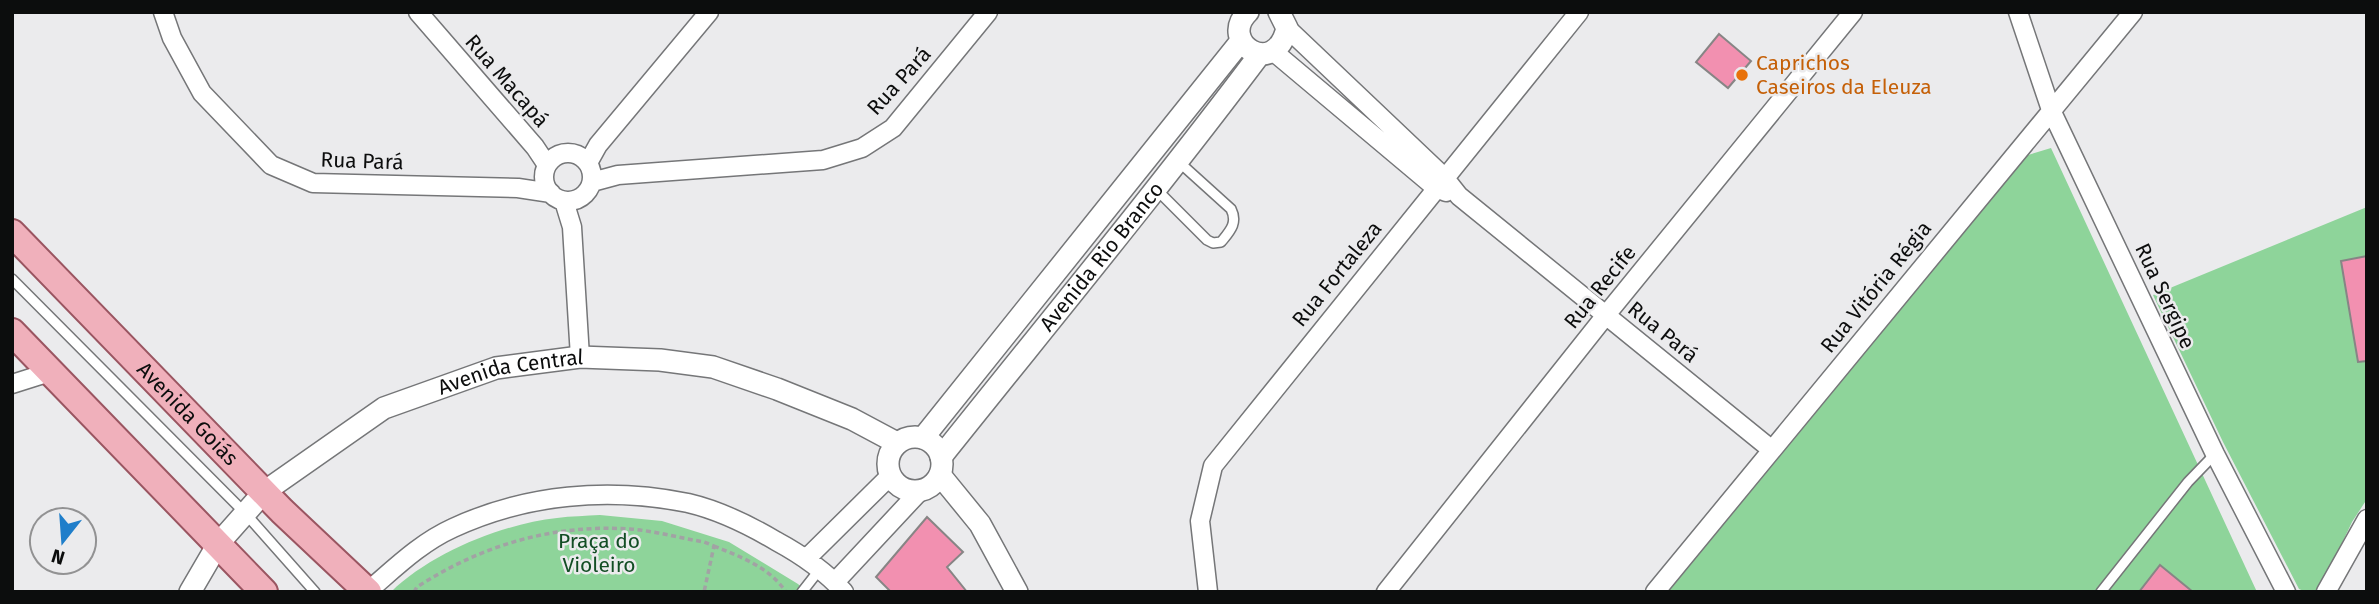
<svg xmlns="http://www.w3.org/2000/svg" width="2379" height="604" viewBox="0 0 2379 604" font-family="'Fira Sans',sans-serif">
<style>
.green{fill:#8ed49a}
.building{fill:#f290b0;stroke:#878585;stroke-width:2}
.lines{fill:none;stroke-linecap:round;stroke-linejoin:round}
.service-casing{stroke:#757678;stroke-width:12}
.minor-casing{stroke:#757678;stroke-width:21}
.tertiary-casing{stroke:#757678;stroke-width:24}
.primary-casing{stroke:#9a5561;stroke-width:30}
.path{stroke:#a2a2a4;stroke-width:3.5;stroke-dasharray:5 3.5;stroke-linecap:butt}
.service{stroke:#fff;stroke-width:9}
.minor{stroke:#fff;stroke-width:18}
.tertiary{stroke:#fff;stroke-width:21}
.primary{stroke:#f0b0bb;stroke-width:26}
.food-dot{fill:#e8710a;stroke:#ebebed;stroke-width:2.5}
.labels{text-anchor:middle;stroke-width:5;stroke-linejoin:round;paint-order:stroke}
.food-label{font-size:21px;fill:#c56008;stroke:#ebebed;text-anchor:start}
.street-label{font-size:21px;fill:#0c0d0d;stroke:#ebebed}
.park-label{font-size:21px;fill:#124e24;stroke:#ebebed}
</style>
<rect width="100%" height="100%" fill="#ebebed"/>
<!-- green -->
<path class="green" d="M2051,148L2257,592H1668L2028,155Z
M2367,207V499L2352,522L2319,592H2306L2299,589L2223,442L2153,295Z
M600,515L662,521L729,542L798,584L807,592H391C431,553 502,524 557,518C571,516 586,516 600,515Z"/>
<!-- building -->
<path class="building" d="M1719,34L1751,61L1728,88L1696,62Z
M2367,256V361L2358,362L2341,261Z
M927,517L963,552L947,567L967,592H891L876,577Z
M2160,565L2193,592H2139Z"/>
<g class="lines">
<!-- service casing -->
<g class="service-casing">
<path id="service" d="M1156,189L1207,240L1213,243L1221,242C1230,231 1238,223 1231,209L1179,162
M12,279L245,513L315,592
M802,592L820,569
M2101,592L2188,482L2215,454"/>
</g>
<!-- minor casing -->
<g class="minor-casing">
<path id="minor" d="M163,12L172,38L202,93L271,165L313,183L518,188L551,193
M418,12L535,147L547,165
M2018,12L2051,110L2215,454L2286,592
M1287,28L1444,177L1459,196L1772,450
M1274,52L1436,188L1446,192
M544 177a24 24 0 1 1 48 0a24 24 0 1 1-48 0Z
M588,163L598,145L709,12
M592,182L618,175L823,160L862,148L893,128L988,12
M564,201L572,227L580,357
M12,384L50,372
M807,558L890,476
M835,582L920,491
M368,591C395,568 420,543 453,528C526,494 609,487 688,503C718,510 749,525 776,541C802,555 824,570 844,592
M1208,592L1200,521L1213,466L1579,12
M1386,592L1606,315L1853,12
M1655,592L2133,12
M2326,592L2367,519"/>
</g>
<!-- tertiary casing -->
<g class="tertiary-casing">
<g id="tertiary">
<path d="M1248,12C1217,42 1275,80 1287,28L1279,12"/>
<circle cx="915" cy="464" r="27"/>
<path d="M923,438L1241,41"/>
<path id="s1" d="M941,457C1048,323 1157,191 1260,54"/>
<path d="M940,475L980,524L1017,592"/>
<path id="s2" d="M190,592L218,544L264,492L384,408L496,368L580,357L660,360L713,367L777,389L852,419L897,443"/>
</g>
</g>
<!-- primary casing -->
<g class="primary-casing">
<g id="primary">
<path id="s3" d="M12,233L282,511L368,592"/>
<path d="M12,332L264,592"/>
</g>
</g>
<!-- path -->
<path class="path" d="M714,546C741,557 769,567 786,592
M414,592L417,587C482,545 553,524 630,529C655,531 680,538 704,542L714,546L704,592"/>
<!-- service -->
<use href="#service" class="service"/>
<!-- minor -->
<use href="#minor" class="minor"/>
<!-- tertiary -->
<use href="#tertiary" class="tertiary"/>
<!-- primary -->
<use href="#primary" class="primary"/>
</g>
<!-- markers -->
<circle class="food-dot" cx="1742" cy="75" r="7"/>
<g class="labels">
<!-- food labels -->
<g class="food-label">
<text x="1756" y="70">Caprichos<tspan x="1756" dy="24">Caseiros da Eleuza</tspan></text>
</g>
<!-- street labels -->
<g class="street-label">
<text transform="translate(507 81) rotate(49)" y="7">Rua Macapá</text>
<text transform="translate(899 81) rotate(-48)" y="7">Rua Pará</text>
<text transform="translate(362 161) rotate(2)" y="7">Rua Pará</text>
<text dy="7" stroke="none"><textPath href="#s1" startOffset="257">Avenida Rio Branco</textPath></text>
<text transform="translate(1337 274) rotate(-51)" y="7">Rua Fortaleza</text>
<text transform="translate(1600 287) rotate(-51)" y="7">Rua Recife</text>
<text transform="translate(1876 287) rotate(-51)" y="7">Rua Vitória Régia</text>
<text transform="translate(2165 296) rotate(65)" y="7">Rua Sergipe</text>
<text transform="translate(1663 332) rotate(39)" y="7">Rua Pará</text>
<text dy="7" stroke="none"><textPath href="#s2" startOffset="404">Avenida Central</textPath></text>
<text dy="7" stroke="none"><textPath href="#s3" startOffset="252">Avenida Goiás</textPath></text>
</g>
<!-- park labels -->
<g class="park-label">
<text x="599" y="548">Praça do<tspan x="599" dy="24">Violeiro</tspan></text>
</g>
</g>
<!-- border -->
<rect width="2379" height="604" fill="none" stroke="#0c0d0d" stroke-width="28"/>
<!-- north arrow -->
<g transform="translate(63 541) rotate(197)"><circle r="33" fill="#ebebed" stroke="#929293" stroke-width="2"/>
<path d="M0-5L12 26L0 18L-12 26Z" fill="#1f7eca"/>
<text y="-10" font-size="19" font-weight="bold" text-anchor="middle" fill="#0c0d0d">N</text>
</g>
</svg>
